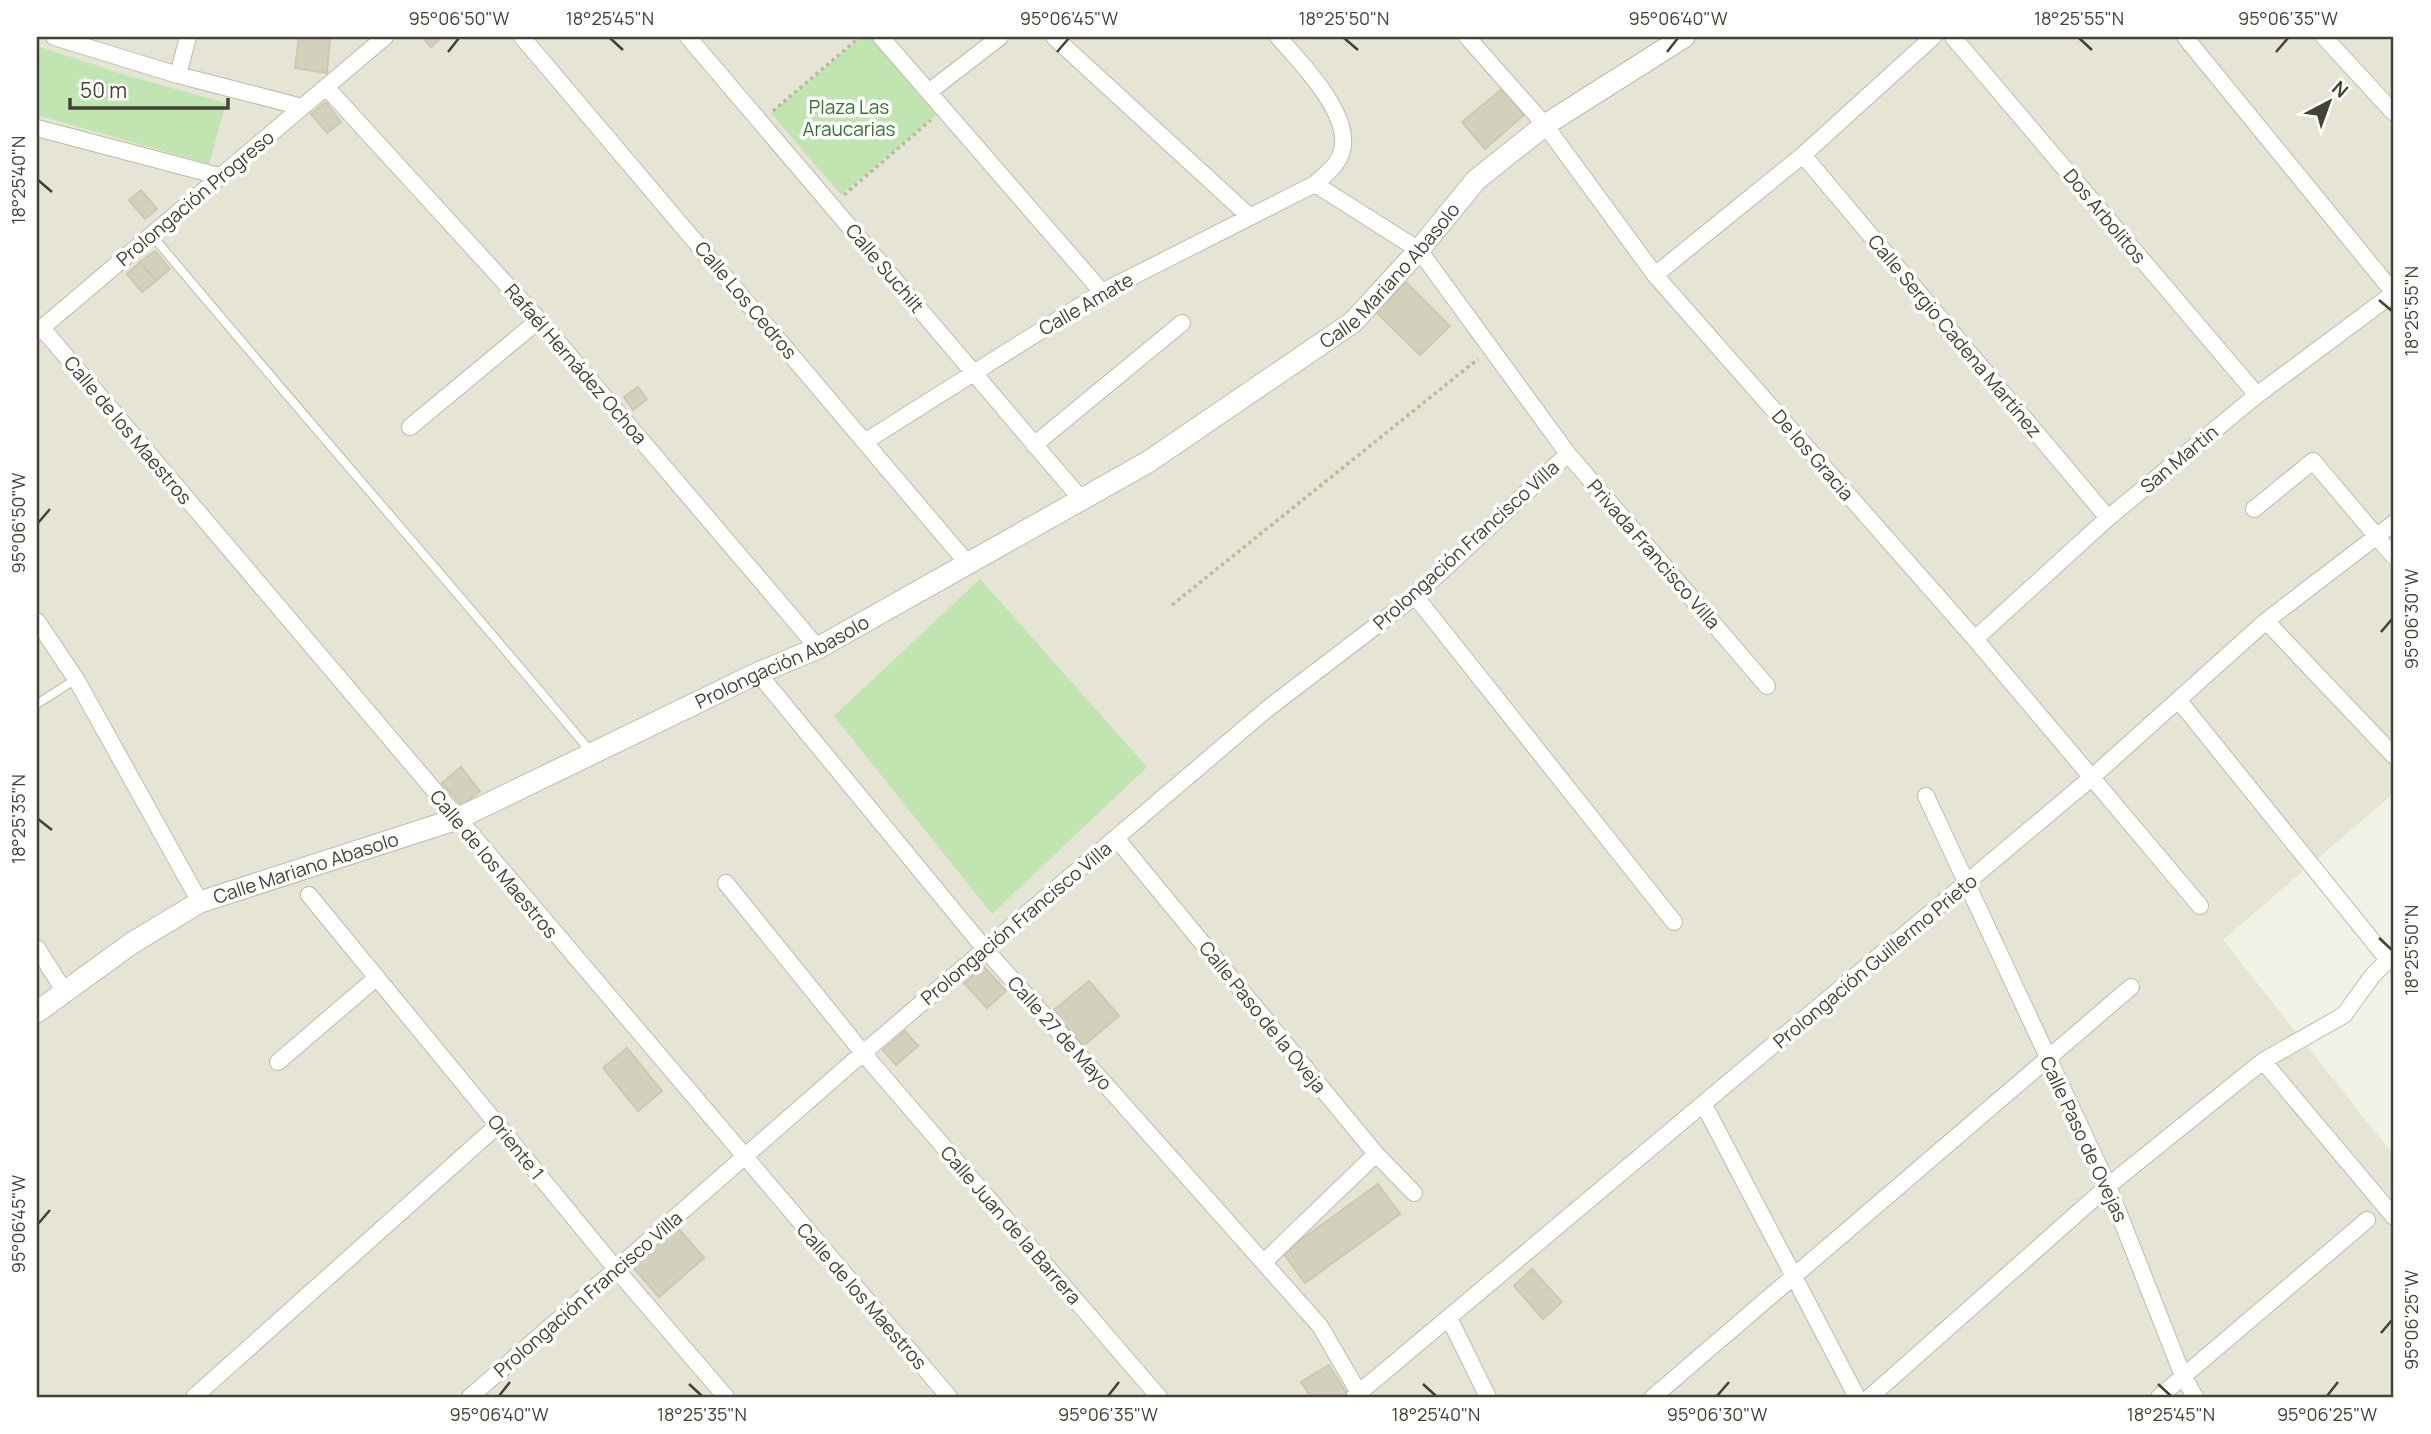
<svg xmlns="http://www.w3.org/2000/svg" width="2431" height="1434" viewBox="0 0 2431 1434" font-family="Manrope,sans-serif">
<style>
.residential{fill:#e6e4d4}
.green{fill:#c0e5b0}
.building{fill:#d3d0bc;stroke:#cdc9af;stroke-width:2}
.lines{fill:none;stroke-linecap:round;stroke-linejoin:round}
.service-casing{stroke:#bdbba9;stroke-width:10}
.minor-casing{stroke:#bdbba9;stroke-width:18}
.tertiary-casing{stroke:#bdbba9;stroke-width:23}
.path{stroke:#beba9b;stroke-width:3.5;stroke-dasharray:3.5 3.5;stroke-linecap:butt}
.service{stroke:#fff;stroke-width:8}
.minor{stroke:#fff;stroke-width:16}
.tertiary{stroke:#fff;stroke-width:21}
.ticks{fill:none;stroke:#444235;stroke-width:2.5}
.labels{text-anchor:middle;stroke-width:7;stroke-linejoin:round;paint-order:stroke}
.park-label{font-size:19px;fill:#35732c;stroke:#fff}
.street-label{font-size:19px;fill:#444235;stroke:#fff}
.neatline{fill:none;stroke:#444235;stroke-width:2.5}
.ticks-label{font-size:18px;text-anchor:middle;fill:#444235}
</style>
<rect width="100%" height="100%" fill="#f2f1e6"/>
<!-- residential -->
<path class="residential" d="M37,37H2394V793L2223,940L2394,1156V1397H37Z"/>
<!-- green -->
<path class="green" d="M862,37H870L936,115L841,195L771,113Z
M37,46L125,75L226,103L209,164L37,115Z
M980,579L1147,767L992,914L834,716Z"/>
<!-- building -->
<path class="building" d="M299,37L330,39L327,73L295,68Z
M422,37H442L431,47Z
M1502,89L1524,115L1485,149L1462,122Z
M326,102L341,122L327,133L311,114Z
M141,190L157,209L145,219L129,200Z
M155,251L170,269L156,281L140,262Z
M140,262L156,281L142,292L127,274Z
M1406,282L1450,326L1420,355L1376,312Z
M638,387L647,399L633,410L624,397Z
M461,767L480,791L462,806L442,783Z
M983,966L1006,991L987,1008L964,983Z
M1089,981L1119,1016L1083,1046L1053,1011Z
M905,1031L918,1046L896,1065L883,1050Z
M627,1048L662,1091L638,1111L603,1068Z
M1378,1184L1400,1214L1305,1283L1283,1253Z
M677,1227L704,1258L659,1297L632,1266Z
M1532,1269L1562,1302L1543,1319L1514,1286Z
M1329,1365L1347,1394L1341,1397H1311L1301,1382Z"/>
<g class="lines">
<!-- service casing -->
<g class="service-casing">
<path id="service" d="M151,234C296,408 446,578 591,752
M37,704L76,679"/>
</g>
<!-- minor casing -->
<g class="minor-casing">
<path id="minor" d="M54,37L178,75L302,107
M522,37L968,564
M688,37L1081,499
M881,37L1102,292
M1054,37L1250,217
M1467,37L1545,125L1655,275L1975,639L2200,906
M1953,37L2257,395
M2185,37L2394,293
M2324,37L2394,113
M178,75L188,37
M326,87L539,320L818,648
M930,91L1000,37
M37,128L219,176
M1803,155L2108,518
M1315,184L1419,250L1568,454L1767,686
M1655,275L1803,155L1933,37
M42,328L949,1397
M37,332L385,37
M410,427L539,320
M866,441L1102,292L1315,184C1327,173 1341,163 1343,146C1347,109 1300,62 1278,37
M1034,445L1182,323
M2254,509L2313,461L2394,557
M1415,596L1674,922
M37,621L76,679L200,902
M2266,621L2394,756
M1975,639L2108,518L2257,395L2394,293
M758,673L985,949L1320,1326L1359,1393
M2180,702L2388,960
M1926,796L2108,1186L2183,1376L2195,1397
M1116,838L1376,1154L1414,1193
M726,883L863,1053L1159,1397
M309,895L616,1269L726,1397
M37,948L65,992
M2263,1061L2394,1217
M278,1062L376,978
M1704,1105L1857,1397
M1264,1262L1376,1154
M1449,1318L1488,1397
M194,1397L498,1125
M470,1397L863,1053L1266,710L1415,596L1568,454
M1354,1397L2090,779L2266,621L2394,523
M1653,1397L2131,987
M1870,1397L2108,1186L2263,1061L2344,1015L2373,975L2394,954
M2159,1397L2367,1220"/>
</g>
<!-- tertiary casing -->
<g class="tertiary-casing">
<g id="tertiary">
<path id="s1" d="M37,1012L132,943L200,902L457,819L758,673L818,648L1148,462L1353,322L1419,250L1476,180L1545,125L1684,37"/>
</g>
</g>
<!-- path -->
<path class="path" d="M773,111L860,37
M844,195L931,120
M1172,605L1478,359"/>
<!-- service -->
<use href="#service" class="service"/>
<!-- minor -->
<use href="#minor" class="minor"/>
<!-- tertiary -->
<use href="#tertiary" class="tertiary"/>
</g>
<!-- ticks -->
<path class="ticks" d="M610,38L623,50M1344,38L1358,50M2079,38L2092,50M448,52L459,38M1057,52L1069,38M1667,52L1678,38M2276,52L2288,38M38,180L52,192M2379,300L2392,311M38,523L50,509M2381,632L2392,619M38,819L52,830M2379,938L2392,950M38,1224L50,1210M2381,1333L2392,1320M689,1384L702,1396M1423,1384L1436,1396M2158,1384L2171,1396M499,1396L510,1382M1108,1396L1119,1382M1717,1396L1729,1382M2327,1396L2338,1382"/>
<g class="labels">
<!-- park labels -->
<g class="park-label">
<text x="849" y="114">Plaza Las<tspan x="849" dy="22">Araucarias</tspan></text>
</g>
<!-- street labels -->
<g class="street-label">
<text transform="translate(195 198) rotate(-40)" y="7">Prolongación Progreso</text>
<text transform="translate(2105 216) rotate(50)" y="7">Dos Arbolitos</text>
<text transform="translate(885 268) rotate(50)" y="7">Calle Suchilt</text>
<text dy="7" stroke="none"><textPath href="#s1" startOffset="1552">Calle Mariano Abasolo</textPath></text>
<text transform="translate(746 300) rotate(50)" y="7">Calle Los Cedros</text>
<text transform="translate(1086 304) rotate(-30)" y="7">Calle Amate</text>
<text transform="translate(1955 336) rotate(50)" y="7">Calle Sergio Cadena Martínez</text>
<text transform="translate(576 364) rotate(49)" y="7">Rafaél Hernádez Ochoa</text>
<text transform="translate(128 430) rotate(50)" y="7">Calle de los Maestros</text>
<text transform="translate(1813 455) rotate(49)" y="7">De los Gracia</text>
<text transform="translate(2179 459) rotate(-40)" y="7">San Martin</text>
<text transform="translate(1466 545) rotate(-42)" y="7">Prolongación Francisco Villa</text>
<text transform="translate(1654 554) rotate(49)" y="7">Privada Francisco Villa</text>
<text dy="7" stroke="none"><textPath href="#s1" startOffset="828">Prolongación Abasolo</textPath></text>
<text transform="translate(494 864) rotate(50)" y="7">Calle de los Maestros</text>
<text dy="7" stroke="none"><textPath href="#s1" startOffset="308">Calle Mariano Abasolo</textPath></text>
<text transform="translate(1016 923) rotate(-40)" y="7">Prolongación Francisco Villa</text>
<text transform="translate(1875 961) rotate(-40)" y="7">Prolongación Guillermo Prieto</text>
<text transform="translate(1263 1017) rotate(51)" y="7">Calle Paso de la Oveja</text>
<text transform="translate(1060 1033) rotate(48)" y="7">Calle 27 de Mayo</text>
<text transform="translate(2084 1139) rotate(65)" y="7">Calle Paso de Ovejas</text>
<text transform="translate(516 1147) rotate(51)" y="7">Oriente 1</text>
<text transform="translate(1011 1225) rotate(49)" y="7">Calle Juan de la Barrera</text>
<text transform="translate(588 1294) rotate(-41)" y="7">Prolongación Francisco Villa</text>
<text transform="translate(862 1296) rotate(49)" y="7">Calle de los Maestros</text>
</g>
</g>
<!-- border -->
<rect width="2431" height="1434" fill="none" stroke="#ffffff" stroke-width="77"/>
<!-- north arrow -->
<g transform="translate(2329 102) rotate(41)" stroke="#ffffff" stroke-width="5" paint-order="stroke">
<path d="M0-5L12 26L0 18L-12 26Z" fill="#444235"/>
<text y="-10" font-size="19" font-weight="bold" text-anchor="middle" fill="#444235">N</text>
</g>
<!-- scale -->
<path d="M70 98v10h158v-10" fill="none" stroke="#444235" stroke-width="3.5"/>
<text x="80" y="98" font-size="21" fill="#444235" stroke="#ffffff" stroke-width="5" paint-order="stroke">50 m</text>
<rect x="38" y="38" width="2354" height="1358" class="neatline"/>
<g class="ticks-label">
<text x="459" y="25">95°06'50"W</text>
<text x="610" y="25">18°25'45"N</text>
<text x="1069" y="25">95°06'45"W</text>
<text x="1344" y="25">18°25'50"N</text>
<text x="1678" y="25">95°06'40"W</text>
<text x="2079" y="25">18°25'55"N</text>
<text x="2288" y="25">95°06'35"W</text>
<text transform="translate(19 180) rotate(-90)" y="6">18°25'40"N</text>
<text transform="translate(2412 311) rotate(-90)" y="6">18°25'55"N</text>
<text transform="translate(19 523) rotate(-90)" y="6">95°06'50"W</text>
<text transform="translate(2412 619) rotate(-90)" y="6">95°06'30"W</text>
<text transform="translate(19 819) rotate(-90)" y="6">18°25'35"N</text>
<text transform="translate(2412 950) rotate(-90)" y="6">18°25'50"N</text>
<text transform="translate(19 1224) rotate(-90)" y="6">95°06'45"W</text>
<text transform="translate(2412 1320) rotate(-90)" y="6">95°06'25"W</text>
<text x="499" y="1421">95°06'40"W</text>
<text x="702" y="1421">18°25'35"N</text>
<text x="1108" y="1421">95°06'35"W</text>
<text x="1436" y="1421">18°25'40"N</text>
<text x="1717" y="1421">95°06'30"W</text>
<text x="2171" y="1421">18°25'45"N</text>
<text x="2327" y="1421">95°06'25"W</text>
</g>
</svg>
